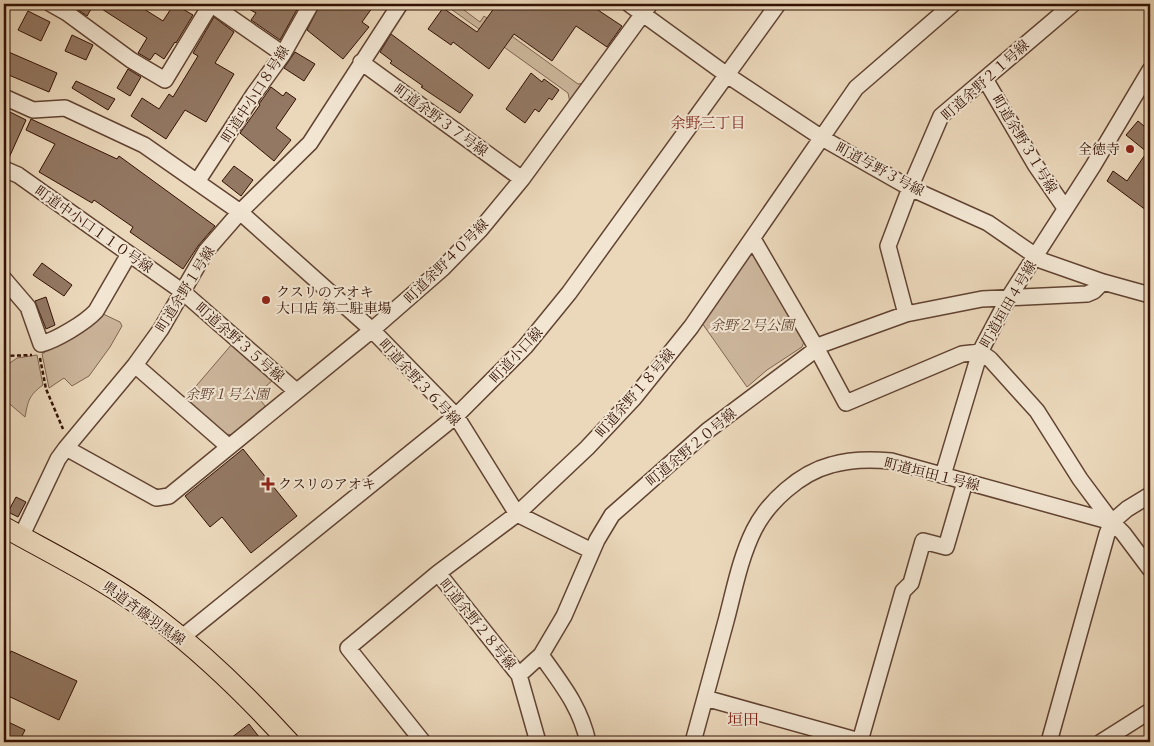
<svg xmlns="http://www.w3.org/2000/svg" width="1154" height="746" viewBox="0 0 1154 746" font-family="'Libre Caslon Text','Noto Serif JP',serif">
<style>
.green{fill:#ccb69c;stroke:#806450}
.building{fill:#937863;stroke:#331104}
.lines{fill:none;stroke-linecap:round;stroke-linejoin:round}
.minor-casing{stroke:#614332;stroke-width:18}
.major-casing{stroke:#331104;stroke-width:22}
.path{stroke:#331104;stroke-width:2.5;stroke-dasharray:4 2.5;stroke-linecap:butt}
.minor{stroke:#f2e6d3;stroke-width:15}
.major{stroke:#ebd8bb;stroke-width:20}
.poi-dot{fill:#8f2418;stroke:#f2e6d3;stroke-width:2}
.labels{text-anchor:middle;stroke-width:4;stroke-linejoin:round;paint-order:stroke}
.street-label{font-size:14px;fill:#331104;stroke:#f2e6d3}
.poi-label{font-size:14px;fill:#331104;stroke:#f2e6d3;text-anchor:start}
.park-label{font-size:14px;font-style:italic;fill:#614332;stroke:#f2e6d3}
.neighbourhood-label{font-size:15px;fill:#7a1f14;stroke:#f2e6d3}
.quarter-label{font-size:16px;fill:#7a1f14;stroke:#f2e6d3}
</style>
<rect width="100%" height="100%" fill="#ebd8bb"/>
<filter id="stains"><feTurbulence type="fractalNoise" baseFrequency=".004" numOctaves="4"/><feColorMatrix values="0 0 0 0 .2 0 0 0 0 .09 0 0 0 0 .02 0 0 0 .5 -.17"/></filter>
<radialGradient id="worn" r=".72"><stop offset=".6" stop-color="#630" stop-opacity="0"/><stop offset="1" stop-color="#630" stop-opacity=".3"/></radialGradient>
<!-- green -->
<path class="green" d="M444,4H456L480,22L484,16L578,84L585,83L570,103L568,93Z
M749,255L756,256L805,339L802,347L767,370L747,387L702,323Z
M101,313L120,322L122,326L110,347L89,376L72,386L64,378L49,388L42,354L80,329Z
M232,344L273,380L256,395L266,407L234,435L225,434L185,399Z
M37,355L43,385C29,395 28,401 25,417L4,399V367L17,358Z"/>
<!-- building -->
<path class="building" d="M70,4H136L163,21L174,4L193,15L176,43L175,42L164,59L155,53L150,60L138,53L147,38L94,4L87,16Z
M240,4H300L280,40L251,20L256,13Z
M320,4H375L362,22L369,27L343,59L307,30Z
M497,4H589L622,26L607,47L576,26L552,61L514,34L489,69L453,42L451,45L428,29L443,8L477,32Z
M28,11L50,22L41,41L18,30Z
M214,17L234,32L215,63L234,74L206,122L185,110L166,139L131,116L142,98L159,109L169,94L173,97L198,56L193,53Z
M391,34L473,95L460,113L421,87L423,86L390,63L392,61L380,52Z
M72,35L93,45L86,60L65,51Z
M4,50L57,73L49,92L4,73Z
M295,52L315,64L304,81L284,68Z
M128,69L141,77L130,96L117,88Z
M531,73L542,82L544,79L559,90L552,100L549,98L539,112L535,109L525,123L506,109Z
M76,81L115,99L108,110L72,88Z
M271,87L283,96L286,92L296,99L276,128L291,140L274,161L240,133L260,105L259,104Z
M4,109L26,120L8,160H4V137L9,127L4,125Z
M31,119L117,159L119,156L215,226L198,246L183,269L130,232L133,227L94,200L92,203L39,172L55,144L26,130Z
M1138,121L1150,131V213L1107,181L1113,171L1127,181L1147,152L1126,135Z
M234,166L253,180L241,196L222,181Z
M42,263L72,285L64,296L33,275Z
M46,297L55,325L46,329L35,301Z
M243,449L297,516L251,553L222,517L210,527L185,496Z
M16,497L26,502L18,517L8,512Z
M11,651L77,681L59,720L4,694V667Z
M4,720L25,730L19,742H4Z
M249,724L263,742H226Z"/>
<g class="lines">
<!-- minor casing -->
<g class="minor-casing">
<path id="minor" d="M51,4L67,13L131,60L165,80L211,4L283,54
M629,4L727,75L822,138L910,188L988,223L1043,261L1103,282L1150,295
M361,62L522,179
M1150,70L1093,166L1009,297L980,352L990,359L1037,411L1080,479L1112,522L1123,533L1150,569
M985,79L1036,166L1065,208
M4,97L33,110L65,108L144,145L240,212L372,330L456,416L517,514L592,551
M4,169L18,175L183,292L296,391
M197,182L254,94L283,54L311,4
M753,239L817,349L846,403L962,354L980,352L943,475
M4,279L28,307L41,344C56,340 85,323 96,311L129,254
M906,314L888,246L910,188L941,116L1073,4
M135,365L229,447
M66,448L156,498L169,496L372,330L443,268L480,230L522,179L650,4
M21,537L58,459L66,448L135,365L161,329L206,251L240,212L310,143L400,4
M438,573L519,675
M181,638L456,416L525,347L569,293L778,4
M705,698L863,742
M860,741L903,591L911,583L923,541L946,547L965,482
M423,742L348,648L438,573L517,514L587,448L634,398L691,327L856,88L953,4
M538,742L519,675L541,655
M588,742C580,706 562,685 541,655L564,616L597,540L612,515L707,431L823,344L906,314L982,299L1087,294L1094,291L1103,282
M693,742C704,702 715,661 726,621C734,591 740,558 754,530C768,502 800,473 831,465C851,459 871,459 891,461L1112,522
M1049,742L1107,534L1112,522L1127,509L1150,495
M1101,742L1150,711"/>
</g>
<!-- major casing -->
<g class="major-casing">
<path id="major" d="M4,527C56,556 111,583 158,619C205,655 250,699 289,742"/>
</g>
<!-- path -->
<path class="path" d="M4,356L32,355
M40,358L46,389L63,429"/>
<!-- minor -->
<use href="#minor" class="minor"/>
<!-- major -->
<use href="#major" class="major"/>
</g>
<!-- markers -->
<g class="poi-dot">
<circle cx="1130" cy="149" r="5"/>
<circle cx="266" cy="300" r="5"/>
<path d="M265.5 476.5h5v5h5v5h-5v5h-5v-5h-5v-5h5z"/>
</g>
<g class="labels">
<!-- street labels -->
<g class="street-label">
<text transform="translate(985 80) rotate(-42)" y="5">町道余野２１号線</text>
<text transform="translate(255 94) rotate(-57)" y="5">町道中小口８号線</text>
<text transform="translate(441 120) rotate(36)" y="5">町道余野３７号線</text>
<text transform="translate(1025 144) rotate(59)" y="5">町道余野３１号線</text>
<text transform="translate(880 169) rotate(28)" y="5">町道与野３号線</text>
<text transform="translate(94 229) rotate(35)" y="5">町道中小口１１０号線</text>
<text transform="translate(446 261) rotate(-45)" y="5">町道余野４０号線</text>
<text transform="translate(185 289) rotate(-58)" y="5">町道余野１号線</text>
<text transform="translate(1008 304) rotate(-60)" y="5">町道垣田４号線</text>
<text transform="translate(240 342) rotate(41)" y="5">町道余野３５号線</text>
<text transform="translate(516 355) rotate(-47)" y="5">町道小口線</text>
<text transform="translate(420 382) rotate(47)" y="5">町道余野３６号線</text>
<text transform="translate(635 393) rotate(-49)" y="5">町道余野１８号線</text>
<text transform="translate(691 447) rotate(-40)" y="5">町道余野２０号線</text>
<text transform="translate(932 474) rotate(14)" y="5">町道垣田１号線</text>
<text transform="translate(144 613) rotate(36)" y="5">県道斉藤羽黒線</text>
<text transform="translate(478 624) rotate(51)" y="5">町道余野２８号線</text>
</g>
<!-- poi labels -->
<g class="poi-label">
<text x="1120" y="154" text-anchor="end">全徳寺</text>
<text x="276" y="297">クスリのアオキ<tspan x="276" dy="16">大口店 第二駐車場</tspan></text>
<text x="278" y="489">クスリのアオキ</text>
</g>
<!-- park labels -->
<g class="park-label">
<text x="752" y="330">余野２号公園</text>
<text x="227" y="399">余野１号公園</text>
</g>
<!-- neighbourhood labels -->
<g class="neighbourhood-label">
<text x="708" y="128">余野三丁目</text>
</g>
<!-- quarter labels -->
<g class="quarter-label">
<text x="743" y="725">垣田</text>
</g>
</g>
<!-- margin -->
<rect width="1154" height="746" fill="none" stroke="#ebd8bb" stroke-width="20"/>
<rect x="5" y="5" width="1144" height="736" fill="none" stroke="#331104" stroke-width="2.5"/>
<rect x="10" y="10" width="1134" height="726" fill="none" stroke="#331104"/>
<rect width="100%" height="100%" filter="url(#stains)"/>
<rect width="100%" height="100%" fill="url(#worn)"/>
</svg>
